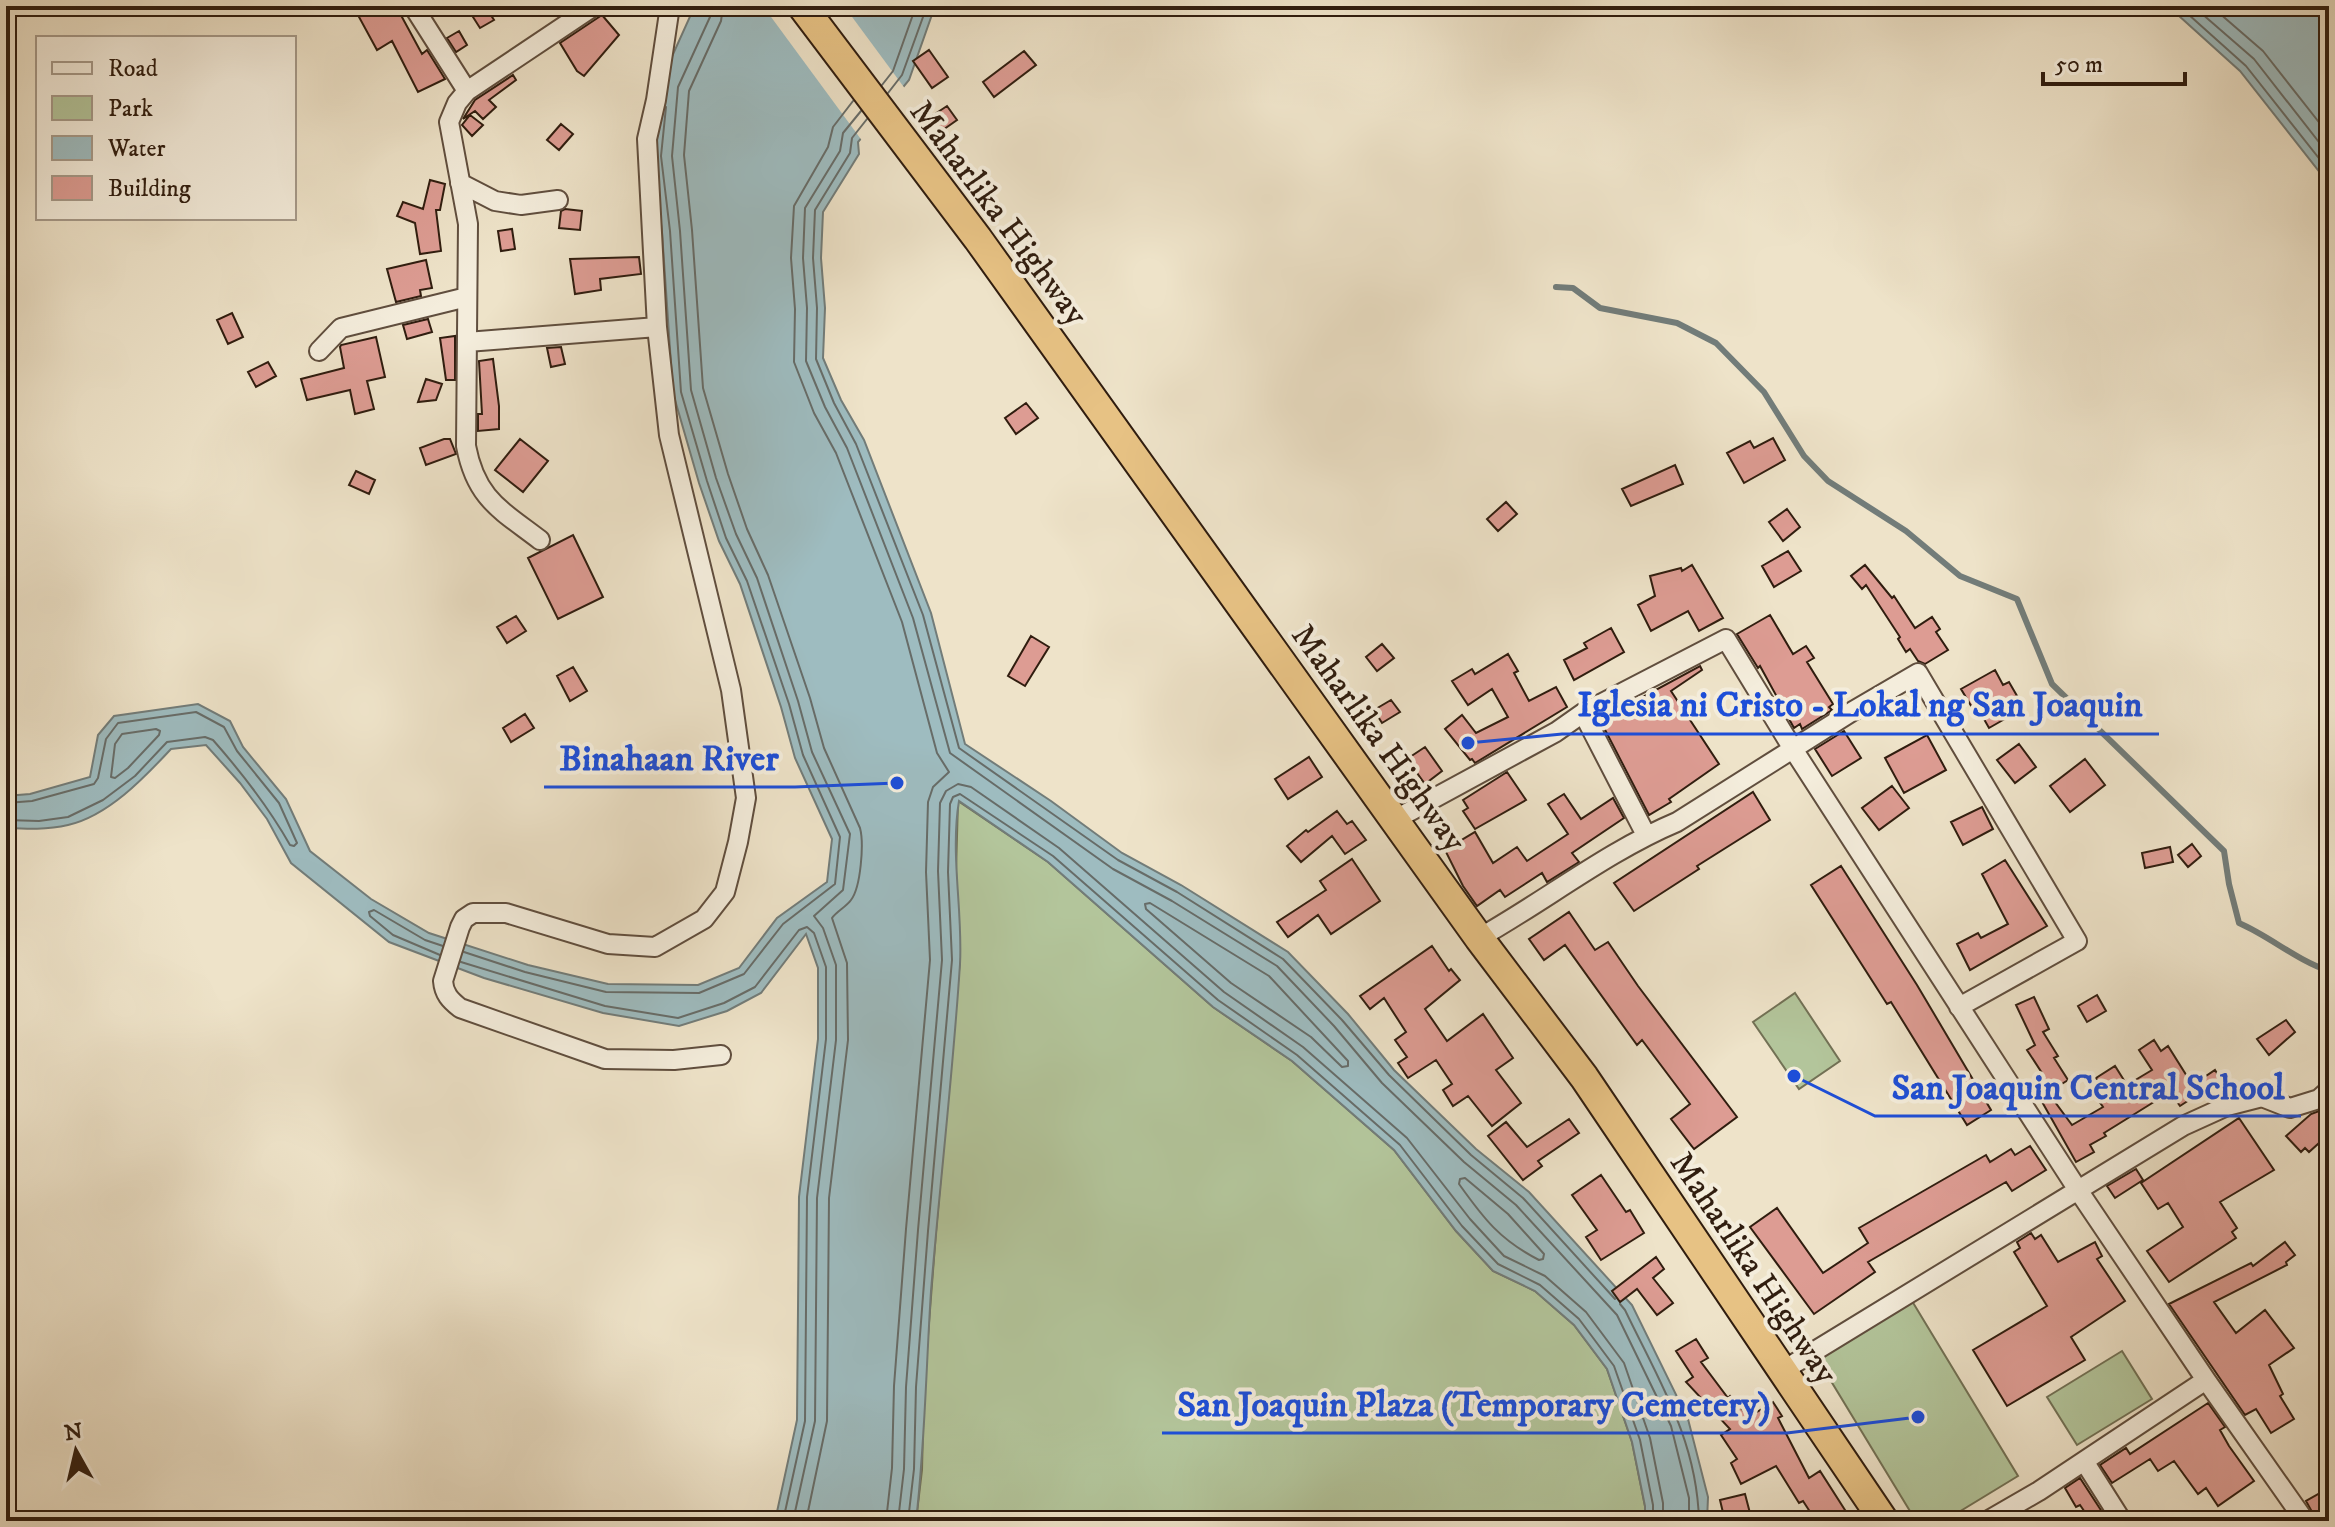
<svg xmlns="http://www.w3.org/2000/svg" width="2335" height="1527" viewBox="0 0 2335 1527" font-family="'IM FELL DW Pica',serif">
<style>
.green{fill:#b3c59b;stroke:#727155;stroke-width:2}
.water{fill:#9ebcc0;stroke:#727c79;stroke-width:2}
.pier{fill:#eee3c9}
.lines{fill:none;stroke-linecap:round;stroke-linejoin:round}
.shore{stroke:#676c68;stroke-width:2}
.stream{stroke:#727c79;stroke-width:6}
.building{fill:#dd9c93;stroke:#301d0f;stroke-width:2}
.minor-casing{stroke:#604e3e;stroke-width:22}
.highway-casing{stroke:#301d0f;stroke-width:32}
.minor{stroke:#f4eddc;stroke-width:18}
.highway{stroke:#e7c284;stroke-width:28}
.labels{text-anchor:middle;stroke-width:8;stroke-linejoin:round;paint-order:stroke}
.street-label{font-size:34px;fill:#301d0f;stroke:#f4eddc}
.leader{fill:none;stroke:#1d4ed8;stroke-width:3}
.callout-dot{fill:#1d4ed8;stroke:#f4eddc;stroke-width:3}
.callout-label{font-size:36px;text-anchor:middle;font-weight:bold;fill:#1d4ed8;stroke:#f4eddc;stroke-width:8;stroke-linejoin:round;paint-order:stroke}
</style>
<rect width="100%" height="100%" fill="#eee3c9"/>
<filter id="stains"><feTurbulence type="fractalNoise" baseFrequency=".0025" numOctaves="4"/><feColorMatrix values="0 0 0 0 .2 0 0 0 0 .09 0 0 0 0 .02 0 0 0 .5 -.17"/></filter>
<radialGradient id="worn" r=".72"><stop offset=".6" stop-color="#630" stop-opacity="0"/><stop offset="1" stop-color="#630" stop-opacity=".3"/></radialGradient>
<!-- green -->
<path class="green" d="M958,801L1048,862L1213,1007L1292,1061L1394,1150L1456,1231L1493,1271L1535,1291L1574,1325L1607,1369L1632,1442L1645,1506V1521H916L922,1470L924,1388L936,1232L960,960L956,872Z
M1795,993L1840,1061L1799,1089L1753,1022Z
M1912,1301L2018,1476L1944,1521H1916L1817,1358Z
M2122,1351L2152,1399L2077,1445L2047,1397Z"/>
<!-- water -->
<path class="water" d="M692,6H935L909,80L858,142L859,154L823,212L821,258L825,308L823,358L841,400L864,440L931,613L965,744L1051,801L1122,853L1181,885L1288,952L1348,1014L1394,1070L1476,1149L1529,1192L1632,1305L1688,1419L1708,1497L1707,1521H1645V1506L1632,1442L1607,1369L1574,1325L1535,1291L1493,1271L1456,1231L1394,1150L1292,1061L1213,1007L1048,862L959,801C950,854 963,911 960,964C953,1073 940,1182 931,1291C926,1368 925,1445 916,1521H775L797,1420L799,1197L818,1039V968L806,934L761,993L727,1011L679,1026L603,1013L484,978L389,942L291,863L267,819L240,783L206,745L171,749C144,778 108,816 68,825C47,830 27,829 6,828V796L30,794L90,777L98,735L114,716L198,704L230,721L243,747L286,799L310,851L371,899L429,933L528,965L608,984L698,985L739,968L777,918L827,882L832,839L795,758L781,707L740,584L719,541L699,483L673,393L662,232L653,156L660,83L693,10Z
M2168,6H2329V184L2240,71Z"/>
<!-- pier -->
<path class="pier" d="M763,6H844L906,90L863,142Z"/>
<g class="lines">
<!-- shore -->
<path class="shore" d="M711,6L710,17L678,87L672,156L680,231L691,390L716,478L736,534L757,578L798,701L812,752L850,834L843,890L814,916L823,928L836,965V1040L817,1198L815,1421L793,1521
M723,6L721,21L689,91L684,155L692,230L703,388L728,474L747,529L768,575L810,698L824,748L860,828C864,843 861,887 851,900C846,907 837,911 832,918L847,963L848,1040L829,1198L827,1421L806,1521
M2179,6L2246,66L2329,171
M2193,6L2254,59L2329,155
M2211,6L2263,51L2329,135
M882,85L893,71L916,6
M888,93L902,75L927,6
M853,101L833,127L828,147L794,206L791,258L795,309L794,362L814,413L836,453L902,622L937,753L949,772L933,787L928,802L926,872L930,960L906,1229L894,1386L892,1468L886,1521
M861,111L843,133L840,151L805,208L803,258L807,308L806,361L825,407L847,448L913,618L950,753L1113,869L1172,901L1277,966L1334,1026L1382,1083L1464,1162L1516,1205L1617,1315L1671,1426L1689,1498V1521
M867,119L852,138L850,153L815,210L813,258L817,308L816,359L834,403L856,444L923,615L959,748L1118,860L1177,892L1283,959L1342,1020L1389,1075L1471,1155L1523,1198L1615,1299
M156,729L160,731L159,735L128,768L115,778L111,777L115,744L122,734Z
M6,803L32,801L94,784L98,778L106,739L118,723L196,712L224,727L237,751L279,803L297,843L294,846L290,845C268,806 242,773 213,740L205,737L167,742L135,776L103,800L68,817L39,821L6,820
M1150,903L1269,976L1348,1061V1066L1342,1067L1311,1037L1231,983L1146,909L1145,904Z
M464,952L525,972L606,992L699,993L744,974L783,924L835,884L840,837L803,755L789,704L747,581L726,538L707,481L681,392L670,231L661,156L666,107
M440,955L393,935L370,916L369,912L374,910L425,940L443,946
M461,962L605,1006L678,1018L724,1003L755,987L799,930L807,927L814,933L826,967V1039L807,1197L805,1421L783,1521
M1465,1178L1508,1214L1544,1254L1543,1259L1539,1260C1500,1240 1484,1219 1459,1184L1460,1179Z
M1620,1304L1625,1310C1659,1381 1697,1440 1699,1521
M898,1521L904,1469L906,1387L918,1230L942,960L938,871L940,803L946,791L958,784L971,787L1059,848L1224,992L1303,1047L1407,1138L1470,1219L1504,1256L1545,1276L1586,1312L1624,1363L1650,1438L1663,1503V1521
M908,1521L914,1469L916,1387L928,1231L952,960L948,872L950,804L953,797L960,794L1053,856L1218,1000L1297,1055L1400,1145L1462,1226L1498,1264L1540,1285L1579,1319L1614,1366L1640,1440L1653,1505V1521"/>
<!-- stream -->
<path class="stream" d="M1556,287L1573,288L1600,308L1677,323L1716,343L1764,392L1804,456L1828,481L1906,531L1960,576L2017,599L2052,684L2224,851L2229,884L2239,923C2271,937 2296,960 2329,971"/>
</g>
<!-- building -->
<path class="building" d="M379,6H396L422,54L427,50L445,79L418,92L392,41L377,50L359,17Z
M466,6H485L494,20L480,28Z
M602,15L619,35L584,76L577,71L560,43Z
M459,31L467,45L456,52L447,38Z
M929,50L948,77L932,88L913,61Z
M1024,51L1036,65L994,97L983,82Z
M513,75L516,80L489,100L496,107L483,119L475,111L463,119L475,100Z
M947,106L957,120L940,132L929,118Z
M470,115L483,125L472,136L462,125Z
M561,124L573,134L559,150L547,140Z
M430,180L445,184L440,210H436L441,251L420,254L415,223L397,216L403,202L423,209Z
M565,209L582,211L580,230L559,228L561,211Z
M512,229L515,249L501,251L498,231Z
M639,257L641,274L600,279L601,290L575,294L570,259Z
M426,260L432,288L420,290L421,296L396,302L387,269Z
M232,313L243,337L228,344L217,320Z
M428,319L432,332L407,339L403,325Z
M455,336V380H446L440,338Z
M376,337L385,377L367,381L374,409L355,414L350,390L307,400L301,379L344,368L340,347L341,345Z
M561,347L565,364L551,367L547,348Z
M493,359L499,406V429L478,431V414H482L479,361Z
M268,362L276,376L256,387L248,372Z
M426,379L442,384L436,400L418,402Z
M1026,403L1038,418L1016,434L1005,418Z
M1773,438L1785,460L1744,483L1727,453L1750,441L1754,448Z
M444,439H450L456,454L426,465L420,448Z
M520,439L548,461L523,492L495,470Z
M1675,465L1683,484L1631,506L1622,489Z
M356,471L375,480L369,494L349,485Z
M1506,502L1517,514L1498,531L1487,519Z
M1787,509L1800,527L1783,541L1769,522Z
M573,535L603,597L558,619L528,558Z
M1788,551L1801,571L1774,587L1762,566Z
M1692,565L1723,618L1699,631L1688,611L1651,631L1638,605L1655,596L1650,576L1681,568L1682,571Z
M1865,565L1892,598L1894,596L1915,628L1932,617L1940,629L1936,632L1948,650L1925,664L1918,661L1910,649L1906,652L1898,639L1900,637L1866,585L1862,589L1851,576Z
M1770,615L1793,654L1806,646L1814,658L1807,662L1833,704L1829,707L1832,710L1802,729L1800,724L1794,728L1760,666L1758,668L1737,634Z
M516,616L526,631L507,643L497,627Z
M1611,628L1624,652L1574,680L1564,660L1587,648L1584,643Z
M1031,636L1049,647L1025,686L1008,676Z
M1382,644L1394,658L1377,671L1366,657Z
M1508,654L1518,671L1514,673L1529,701L1556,687L1567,707L1475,763L1472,759L1470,760L1445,729L1462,715L1476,733L1508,717L1492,689L1468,705L1452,681L1472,669L1475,674Z
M1700,666L1702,670L1671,691L1719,764L1669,799L1671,802L1649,815L1600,720Z
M573,667L587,691L570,701L557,676Z
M1995,670L2003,685L2009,682L2024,708L1989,728L1980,712L1976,714L1961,689Z
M1391,700L1400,712L1382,723L1374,710Z
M525,714L534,728L511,742L503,728Z
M1844,731L1861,758L1832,776L1815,749Z
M1927,735L1946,770L1904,793L1885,758Z
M2019,744L2036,767L2015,783L1997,760Z
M1425,747L1442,771L1425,784L1407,759Z
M1309,757L1322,777L1288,799L1275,779Z
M2085,759L2105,785L2070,812L2050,786Z
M1507,772L1526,800L1475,829L1463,811L1468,808L1463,800Z
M1892,786L1909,808L1879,830L1862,808Z
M1753,792L1770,820L1697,866L1699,869L1634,911L1614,883Z
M1564,794L1581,819L1613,798L1624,818L1572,853L1579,862L1547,882L1542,873L1505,897L1500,890L1477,906L1463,886L1445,850L1475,832L1493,863L1517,847L1527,861L1568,834L1548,804Z
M1982,807L1993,829L1963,845L1951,822Z
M1337,811L1347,824L1352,821L1366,840L1345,854L1332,836L1301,862L1287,846L1306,830L1308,832Z
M2192,844L2201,856L2188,867L2178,855Z
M2170,847L2173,862L2145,868L2142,853Z
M1352,859L1380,901L1331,934L1318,915L1288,937L1277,922L1326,890L1320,881Z
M2005,860L2047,926L1970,970L1957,944L1978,933L1981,938L2008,924L1982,874Z
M1841,866L1917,985L1991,1110L1967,1125L1891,1002L1887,1004L1811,885Z
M1569,912L1595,950L1608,942L1638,986L1737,1117L1694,1149L1671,1119L1690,1104L1642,1040L1637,1045L1565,945L1544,960L1529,939Z
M1432,946L1449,971L1451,969L1460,980L1425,1009L1447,1041L1483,1014L1513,1058L1496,1070L1521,1103L1492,1126L1468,1096L1453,1106L1443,1090L1452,1084L1436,1060L1408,1078L1398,1063L1407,1057L1395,1040L1406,1032L1384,998L1370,1009L1360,996Z
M2097,995L2106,1011L2087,1022L2078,1006Z
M2034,997L2049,1029L2043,1032L2058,1056L2054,1058L2068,1080L2046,1094L2035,1078L2042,1073L2027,1050L2035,1045L2016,1005Z
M2286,1020L2295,1032L2269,1055L2257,1039Z
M2154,1040L2161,1051L2168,1046L2190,1081L2194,1078L2203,1091L2180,1106L2170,1092L2104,1133L2106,1136L2090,1145L2094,1152L2076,1162L2041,1100L2049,1094L2072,1125L2103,1107L2099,1101L2107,1096L2096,1078L2115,1066L2127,1085L2152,1070L2139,1050Z
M2215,1070L2228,1091L2213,1099L2200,1080Z
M2319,1111L2329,1122V1134L2309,1152L2305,1148L2301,1152L2286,1136L2311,1114Z
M2239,1118L2274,1170L2220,1202L2237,1228L2232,1232L2236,1238L2169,1282L2147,1251L2183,1227L2168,1203L2158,1209L2141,1183Z
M1569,1119L1579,1133L1538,1161L1542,1166L1523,1180L1488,1136L1506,1122L1527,1147Z
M2030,1146L2046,1170L2012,1191L2006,1182L1868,1262L1875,1272L1814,1314L1750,1227L1777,1208L1823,1273L1868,1243L1859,1228L1986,1155L1990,1162L2011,1149L2015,1155Z
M2136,1169L2143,1180L2115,1198L2107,1186Z
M1601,1175L1626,1212L1630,1210L1644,1233L1601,1260L1586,1237L1597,1230L1572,1195Z
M2031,1233L2035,1239L2041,1235L2058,1262L2095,1242L2102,1256L2097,1259L2125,1301L2071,1337L2085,1360L2007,1406L1973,1350L2047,1306L2014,1252L2020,1248L2017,1242Z
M2285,1242L2295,1255L2286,1262L2287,1265L2214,1302L2236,1333L2265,1310L2294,1348L2269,1365L2283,1394L2280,1396L2294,1419L2271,1433L2256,1409L2245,1415L2169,1304L2251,1263L2253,1266Z
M1656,1257L1664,1269L1653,1278L1673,1303L1657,1315L1637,1289L1620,1302L1612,1291Z
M1696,1339L1708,1358L1701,1362L1728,1398L1730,1396L1749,1417L1773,1402L1782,1416L1778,1418L1809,1478L1820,1471L1852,1521H1816L1803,1501L1799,1503L1776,1466L1741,1484L1731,1463L1737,1459L1721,1435L1730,1429L1686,1382L1693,1377L1676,1351Z
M2208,1403L2225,1427L2220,1430L2229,1446L2254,1481L2218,1506L2206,1488L2198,1494L2174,1461L2158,1471L2150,1459L2112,1483L2100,1465L2126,1448L2130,1454Z
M2080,1478L2108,1521H2091L2080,1505L2076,1507L2065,1488Z
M2329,1488V1521H2317L2306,1501Z
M1745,1494L1751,1517L1725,1521L1720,1500Z"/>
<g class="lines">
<!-- minor casing -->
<g class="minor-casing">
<path id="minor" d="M413,6L467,91
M670,6L656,100L647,139L657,327L669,435L731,690L746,798L738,842L725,892L704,919L655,947L608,944L506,913H473L464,919L460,927L443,981C444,994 450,1000 460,1008L605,1059L674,1060L721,1055
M460,183L495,201L521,205L558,200
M467,342L657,327
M319,351L341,328L467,297
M540,540C501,510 476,499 466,446L468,224L449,122L457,103L467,91L594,6
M1583,713L1646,835
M1394,820L1556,732L1583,713L1726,639L1793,749L2078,1190L2206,1380L2305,1521
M1479,938C1545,901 1608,851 1677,822L1853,711L1918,673L2077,941L1959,1007
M1782,1371L2183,1126L2227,1106L2262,1097L2290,1108L2319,1099L2329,1090
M2084,1461L2122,1521
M1987,1521L2039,1491L2206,1380"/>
</g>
<!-- highway casing -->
<g class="highway-casing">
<path id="highway" d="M802,6L978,239L1479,938L1584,1077L1884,1521"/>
</g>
<!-- minor -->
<use href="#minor" class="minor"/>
<!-- highway -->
<use href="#highway" class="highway"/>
</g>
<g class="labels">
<!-- street labels -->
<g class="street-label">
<text transform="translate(1000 212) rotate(53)" y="12">Maharlika Highway</text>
<text transform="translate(1380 737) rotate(54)" y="12">Maharlika Highway</text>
<text transform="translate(1755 1267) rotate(56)" y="12">Maharlika Highway</text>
</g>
</g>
<!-- callouts -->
<path class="leader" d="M1468 743L1562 734H2159M897 783L795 787H544M1794 1076L1875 1116H2301M1918 1417L1787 1433H1162"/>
<g class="callout-dot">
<circle cx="1468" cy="743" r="8"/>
<circle cx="897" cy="783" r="8"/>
<circle cx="1794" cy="1076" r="8"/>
<circle cx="1918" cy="1417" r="8"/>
</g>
<g class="callout-label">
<text x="1860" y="716">Iglesia ni Cristo - Lokal ng San Joaquin</text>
<text x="669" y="770">Binahaan River</text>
<text x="2088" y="1099">San Joaquin Central School</text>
<text x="1474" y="1416">San Joaquin Plaza (Temporary Cemetery)</text>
</g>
<!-- margin -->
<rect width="2335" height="1527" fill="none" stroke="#eee3c9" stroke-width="32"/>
<rect x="8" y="8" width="2319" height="1511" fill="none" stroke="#301d0f" stroke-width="4"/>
<rect x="16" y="16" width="2303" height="1495" fill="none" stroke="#301d0f" stroke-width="2"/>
<!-- legend -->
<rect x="36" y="36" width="260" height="184" fill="#f4eddc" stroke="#a69a8a" stroke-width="2"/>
<rect x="52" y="62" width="40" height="12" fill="#f4eddc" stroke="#a69a8a" stroke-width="2"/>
<text x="108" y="76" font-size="24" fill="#301d0f">Road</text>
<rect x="52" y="96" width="40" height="24" fill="#b3c59b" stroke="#a69a8a" stroke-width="2"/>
<text x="108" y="116" font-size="24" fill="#301d0f">Park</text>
<rect x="52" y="136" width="40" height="24" fill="#9ebcc0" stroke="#a69a8a" stroke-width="2"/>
<text x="108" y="156" font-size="24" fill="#301d0f">Water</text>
<rect x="52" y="176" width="40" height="24" fill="#dd9c93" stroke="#a69a8a" stroke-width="2"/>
<text x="108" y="196" font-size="24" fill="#301d0f">Building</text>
<!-- north arrow -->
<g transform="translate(76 1451) rotate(352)" stroke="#f4eddc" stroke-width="6" paint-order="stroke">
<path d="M0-6L14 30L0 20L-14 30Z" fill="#301d0f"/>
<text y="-12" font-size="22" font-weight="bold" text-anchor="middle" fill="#301d0f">N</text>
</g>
<!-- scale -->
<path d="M2043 72v12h142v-12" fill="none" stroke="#301d0f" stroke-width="4"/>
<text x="2055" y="72" font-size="24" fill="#301d0f" stroke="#f4eddc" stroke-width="6" paint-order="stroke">50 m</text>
<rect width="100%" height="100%" filter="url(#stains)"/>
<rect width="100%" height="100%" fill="url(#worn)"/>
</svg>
